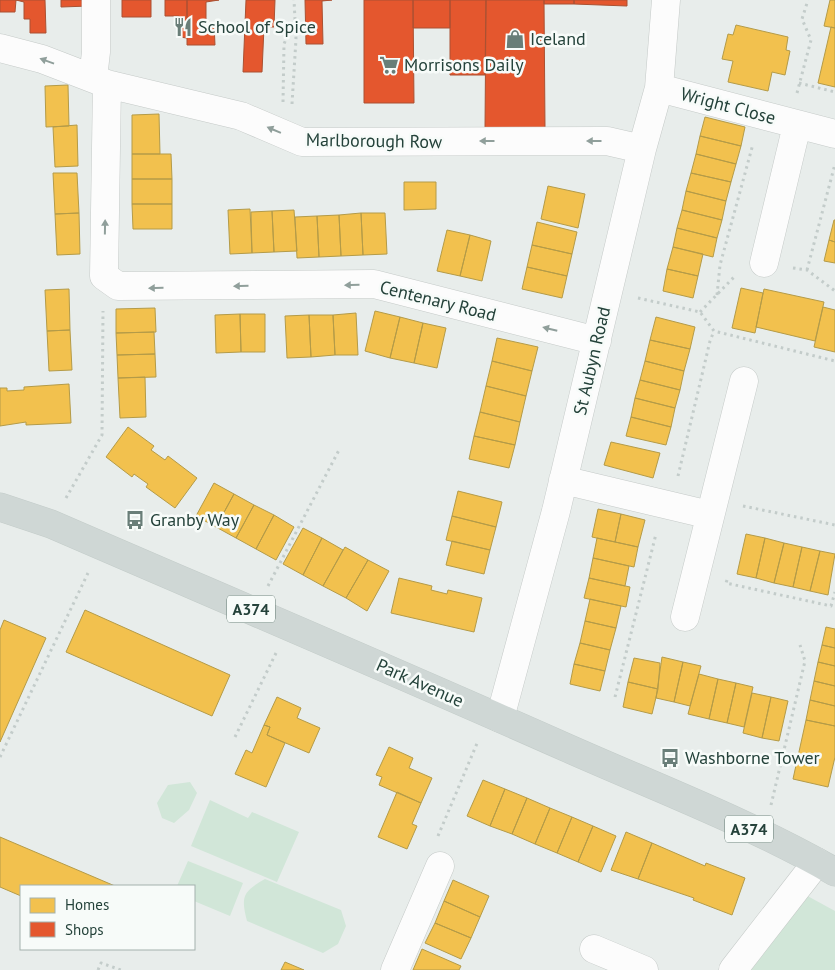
<svg xmlns="http://www.w3.org/2000/svg" width="835" height="970" viewBox="0 0 835 970" font-family="'PT Sans',sans-serif">
<style>
.green{fill:#d1e6d8}
.homes{fill:#f2c14e;stroke:#b49b48}
.shops{fill:#e4572e;stroke:#aa5132}
.lines{fill:none;stroke-linecap:round;stroke-linejoin:round}
.minor-casing{stroke:#c5cac8;stroke-width:29}
.major-casing{stroke:#c3ccc9;stroke-width:29}
.path{stroke:#c3ccca;stroke-width:3;stroke-dasharray:2.5 4;stroke-linecap:butt}
.minor{stroke:#fcfcfc;stroke-width:28}
.major{stroke:#cfd7d5;stroke-width:28}
.oneway{fill:#909f9b}
.labels{text-anchor:middle;stroke-width:5;stroke-linejoin:round;paint-order:stroke}
.shield{fill:#f7fbf9;stroke:#637a73;stroke-width:1}
.shield-label{font-size:16px;font-weight:bold;fill:#24423a}
.poi-label{font-size:18px;fill:#24423a;stroke:#f7fbf9;text-anchor:start}
.street-label{font-size:18px;fill:#24423a;stroke:#f7fbf9}
</style>
<rect width="100%" height="100%" fill="#e8edeb"/>
<!-- green -->
<path class="green" d="M190,782L197,793L189,810L174,823L162,818L157,803L168,785Z
M210,800L248,818L252,812L299,832L277,882L191,846Z
M188,861L243,883L230,916L194,901V886H177Z
M265,879L341,910L346,926L338,944L323,953L247,921C241,897 242,892 265,879Z
M791,887L835,911V970H728Z"/>
<!-- homes -->
<path class="homes" d="M830,0H835V28L824,26Z
M736,25L788,37L786,50L790,51L785,75L772,72L768,91L728,82L733,61L722,59L728,34L733,35Z
M831,27L835,28V87L818,83Z
M68,85L69,126L46,127L45,86Z
M159,114L160,154H132V115Z
M705,117L745,127L741,146L700,136Z
M77,125L78,166L55,167L53,127Z
M700,136L741,146L736,164L696,154Z
M132,154H171L172,179H132Z
M696,154L736,164L731,182L691,173Z
M53,173H77L79,213L55,214Z
M691,173L731,182L726,201L686,191Z
M132,179H172V204H132Z
M404,182H436V209L404,210Z
M548,186L585,194L578,228L541,219Z
M686,191L726,201L722,220L682,210Z
M132,204H172V229H133Z
M250,209L252,253L230,254L228,210Z
M294,210L297,251L274,252L272,211Z
M682,210L722,220L717,238L677,228Z
M272,211L274,252L252,253L251,212Z
M79,213L80,254L57,255L55,214Z
M361,213L363,255L341,256L339,215Z
M361,213H385L387,254L363,255Z
M339,215L341,256L319,257L317,216Z
M317,216L319,257L297,258L295,217Z
M834,220H835V242L829,240Z
M537,222L577,232L572,254L532,245Z
M677,228L717,238L713,257L673,247Z
M447,230L470,235L460,276L437,271Z
M470,235L491,241L482,281L460,276Z
M829,240L835,242V263L824,261Z
M532,245L572,254L567,276L527,267Z
M673,247L703,254L698,276L667,269Z
M527,267L567,276L562,298L522,289Z
M667,269L698,276L693,298L663,291Z
M741,288L763,293L755,333L732,328Z
M69,289L70,330L47,331L45,290Z
M764,289L824,302L815,341L756,327Z
M823,307L835,310V352L814,347Z
M155,308L156,332L116,333V309Z
M375,311L400,317L390,358L365,351Z
M356,313L358,355H335L333,315Z
M240,314H265V352H241Z
M240,314L241,352L216,353L215,315Z
M309,315L311,357L287,358L285,316Z
M309,315H333L335,355L311,357Z
M400,317L423,323L414,363L390,358Z
M656,317L695,327L690,349L650,340Z
M423,323L446,328L437,368L414,363Z
M70,330L72,370L49,371L47,331Z
M154,332L155,354L117,355L116,333Z
M497,338L538,347L532,371L492,361Z
M650,340L690,349L684,371L645,361Z
M155,354L156,377L118,378L117,355Z
M492,361L532,371L526,396L486,386Z
M645,361L684,371L680,390L640,380Z
M145,377L146,417L120,418L118,378Z
M640,380L680,390L675,408L635,398Z
M69,384L71,423L26,425V422L0,426V388H7V391L24,390V387Z
M486,386L526,396L520,422L480,412Z
M635,398L675,408L671,427L631,417Z
M480,412L520,422L515,445L474,436Z
M631,417L671,427L666,445L626,436Z
M128,427L154,446L151,450L165,460L168,456L197,478L175,508L146,487L148,484L134,474L132,477L106,457Z
M474,436L515,445L509,468L469,459Z
M611,442L660,453L653,478L604,465Z
M214,483L234,494L216,527L196,516Z
M458,491L502,502L496,527L452,516Z
M234,494L254,505L236,538L216,527Z
M254,505L274,515L256,549L236,538Z
M598,509L621,514L615,542L592,537Z
M621,514L645,520L638,547L615,542Z
M274,515L294,527L276,560L256,549Z
M452,516L496,527L490,550L446,540Z
M303,528L322,538L303,575L283,564Z
M746,534L765,538L756,578L737,574Z
M322,538L343,550L323,586L303,575Z
M597,538L638,547L634,567L593,558Z
M765,538L784,543L774,583L756,578Z
M452,541L490,550L484,574L446,565Z
M784,543L802,547L793,587L774,583Z
M345,547L368,560L346,598L323,586Z
M802,547L820,551L810,591L793,587Z
M820,551L835,554L828,595L810,591Z
M593,558L629,566L625,586L589,578Z
M368,560L389,571L367,611L346,598Z
M399,578L432,586L431,590L447,594L448,590L482,598L474,632L391,613Z
M589,578L630,587L626,607L584,598Z
M590,599L621,606L616,628L585,621Z
M85,610L230,675L212,716L66,652Z
M4,620L46,638L0,742V630Z
M585,621L616,628L610,650L580,643Z
M826,627L835,629V648L822,645Z
M580,643L610,650L605,671L574,664Z
M822,645L835,648V666L818,662Z
M662,657L683,662L674,702L656,698Z
M634,658L660,663L658,689L628,682Z
M683,662L701,666L690,706L674,702Z
M818,662L835,666V686L814,681Z
M574,664L605,671L600,691L570,684Z
M699,674L718,679L709,719L688,714Z
M718,679L736,683L727,723L709,719Z
M814,681L835,686V706L810,700Z
M628,682L658,689L652,714L623,707Z
M736,683L753,687L744,727L727,723Z
M752,693L771,697L762,738L743,733Z
M277,697L301,708L297,718L320,728L309,753L267,735L270,727L264,725Z
M771,697L788,701L779,741L762,738Z
M810,700L835,706V726L806,720Z
M806,720L835,726V757L828,787L793,779Z
M264,725L270,727L267,735L285,743L266,787L235,774L246,750L252,753Z
M389,747L413,758L409,768L432,778L421,803L379,785L382,777L376,775Z
M483,780L505,789L490,826L467,816Z
M505,789L527,798L512,834L490,826Z
M397,792L421,803L412,824L417,826L407,849L378,837Z
M527,798L550,808L535,844L512,834Z
M550,808L572,817L557,853L535,844Z
M572,817L593,826L578,862L557,853Z
M593,826L616,836L601,872L578,862Z
M626,832L652,843L638,879L611,870Z
M0,837L115,886H21V896L0,887Z
M652,843L705,866L706,863L745,878L732,915L693,900L694,898L638,879Z
M453,880L489,896L480,917L444,901Z
M444,901L480,917L471,938L435,923Z
M435,923L471,938L461,959L425,943Z
M422,949L461,966L459,970H413Z
M285,962L304,970H281Z"/>
<!-- shops -->
<path class="shops" d="M0,0H16L15,12H0Z
M16,0H45L46,33H30V19H24V2Z
M61,0H89V6L61,7Z
M122,0H151V17H122Z
M165,0H187V38L179,37V16H165Z
M187,0H219L206,2V23L214,24L215,45H187Z
M275,0L274,27H264L262,72H243L246,0Z
M305,0H332L322,1L323,44H306Z
M364,0H413L414,103H364Z
M413,0H450V28H413Z
M450,0H486L485,75H450Z
M486,0H544L545,129H485Z
M544,0H574V4H544Z
M574,0H627V6L574,4Z"/>
<g class="lines">
<!-- minor casing -->
<g class="minor-casing">
<path id="minor" d="M0,48L42,59L107,84L241,116L302,142L607,141L642,149
M93,78L96,52V0
M107,84L104,276L118,286L374,284L597,341
M659,88L835,134
M764,263L797,125
M563,480L710,515
M685,617L744,381
M500,718L556,511L642,149L659,88L666,0
M594,949L644,970
M395,970L440,866
M733,970L817,862"/>
</g>
<!-- major casing -->
<g class="major-casing">
<path id="major" d="M0,507L51,524C222,598 394,671 565,747C655,787 750,823 835,872"/>
</g>
<!-- path -->
<path class="path" d="M799,83L835,92
M797,93L811,40L802,19L808,0
M283,102L284,44L294,20
M292,104L296,39L294,0
M793,268L807,270L835,291
M807,270L835,164
M717,295L720,265L753,144
M638,298L700,312L714,331L835,361
M700,312L736,275
M678,476L710,341L714,331
M66,498L102,435L103,311
M743,506L835,525
M727,580L726,583L831,606L835,592
M268,586L339,450
M615,697L656,534
M235,737L276,653
M0,757L88,573
M771,805L805,661L800,645
M438,836L478,741
M98,970L101,963L121,970"/>
<!-- minor -->
<use href="#minor" class="minor"/>
<!-- major -->
<use href="#major" class="major"/>
</g>
<!-- one-way arrows -->
<defs><path id="oneway-solid" d="M-6-.8H1V-3.2L6.5 0L1 3.2V.8H-6Z" transform="scale(1.25)"/></defs>
<g class="oneway">
<use href="#oneway-solid" transform="translate(47 61) rotate(-160)"/>
<use href="#oneway-solid" transform="translate(274 130) rotate(-157)"/>
<use href="#oneway-solid" transform="translate(487 141) rotate(180)"/>
<use href="#oneway-solid" transform="translate(594 141) rotate(180)"/>
<use href="#oneway-solid" transform="translate(105 227) rotate(-89)"/>
<use href="#oneway-solid" transform="translate(352 285) rotate(179)"/>
<use href="#oneway-solid" transform="translate(241 286) rotate(179)"/>
<use href="#oneway-solid" transform="translate(156 288) rotate(179)"/>
<use href="#oneway-solid" transform="translate(550 329) rotate(-166)"/>
</g>
<!-- icons -->
<defs>
<g id="restaurant-bare" transform="scale(1.5)"><path d="M-5-6h1v4h1v-4h1v4h1v-4h1v5L-1.5 .5V6h-2V.5L-5-1ZM5-6V6H3V1.5H1.5Q1.5-4 5-6Z" fill="#697e78" stroke="#f7fbf9" stroke-width="2.5" paint-order="stroke"/></g>
<g id="shop-bare" transform="scale(1.5)"><path d="M-5-2.5h2.3a2.7 3.5 0 0 1 5.4 0H5L5.5 6h-11ZM-1.5-2.5h3a1.5 2.3 0 0 0-3 0Z" fill="#697e78" stroke="#f7fbf9" stroke-width="2.5" paint-order="stroke"/></g>
<g id="supermarket-bare" transform="scale(1.5)"><path d="M-6-5.5h2.5l.6 2H6L4.5 2H-2.5L-4.4-4H-6ZM-1.5 3.2a1.3 1.3 0 1 0 .1 0ZM3 3.2a1.3 1.3 0 1 0 .1 0Z" fill="#697e78" stroke="#f7fbf9" stroke-width="2.5" paint-order="stroke"/></g>
<g id="bus-bare" transform="scale(1.5)"><path d="M-5-6H5V4H4V6H2V4H-2V6H-4V4H-5ZM-3.5-4V0h7V-4ZM-3.5 1.2v1.5H-2V1.2ZM2 1.2v1.5H3.5V1.2Z" fill="#697e78" stroke="#f7fbf9" stroke-width="2.5" paint-order="stroke"/></g>
</defs>
<g fill-rule="evenodd">
<use href="#restaurant-bare" x="183" y="27"/>
<use href="#shop-bare" x="515" y="39"/>
<use href="#supermarket-bare" x="389" y="65"/>
<use href="#bus-bare" x="135" y="520"/>
<use href="#bus-bare" x="670" y="758"/>
</g>
<g class="labels">
<!-- shield labels -->
<g class="shield">
<rect x="227" y="595.5" width="48" height="27" rx="4"/>
<rect x="725" y="815.5" width="48" height="27" rx="4"/>
</g>
<g class="shield-label">
<text x="251" y="615">A374</text>
<text x="749" y="835">A374</text>
</g>
<!-- poi labels -->
<g class="poi-label">
<text x="198" y="33">School of Spice</text>
<text x="530" y="45">Iceland</text>
<text x="404" y="71">Morrisons Daily</text>
<text x="150" y="526">Granby Way</text>
<text x="685" y="764">Washborne Tower</text>
</g>
<!-- street labels -->
<g class="street-label">
<text transform="translate(728 106) rotate(15)" y="6">Wright Close</text>
<text transform="translate(374 141) rotate(1)" y="6">Marlborough Row</text>
<text transform="translate(438 301) rotate(14)" y="6">Centenary Road</text>
<text transform="translate(592 361) rotate(-77)" y="6">St Aubyn Road</text>
<text transform="translate(420 683) rotate(24)" y="6">Park Avenue</text>
</g>
</g>
<!-- legend -->
<rect x="20" y="885" width="175" height="65" fill="#f7fbf9" stroke="#a3b1ad"/>
<rect x="30" y="898" width="25" height="15" fill="#f2c14e" stroke="#a3b1ad"/>
<text x="65" y="910" font-size="15" fill="#24423a">Homes</text>
<rect x="30" y="922" width="25" height="15" fill="#e4572e" stroke="#a3b1ad"/>
<text x="65" y="935" font-size="15" fill="#24423a">Shops</text>
</svg>
